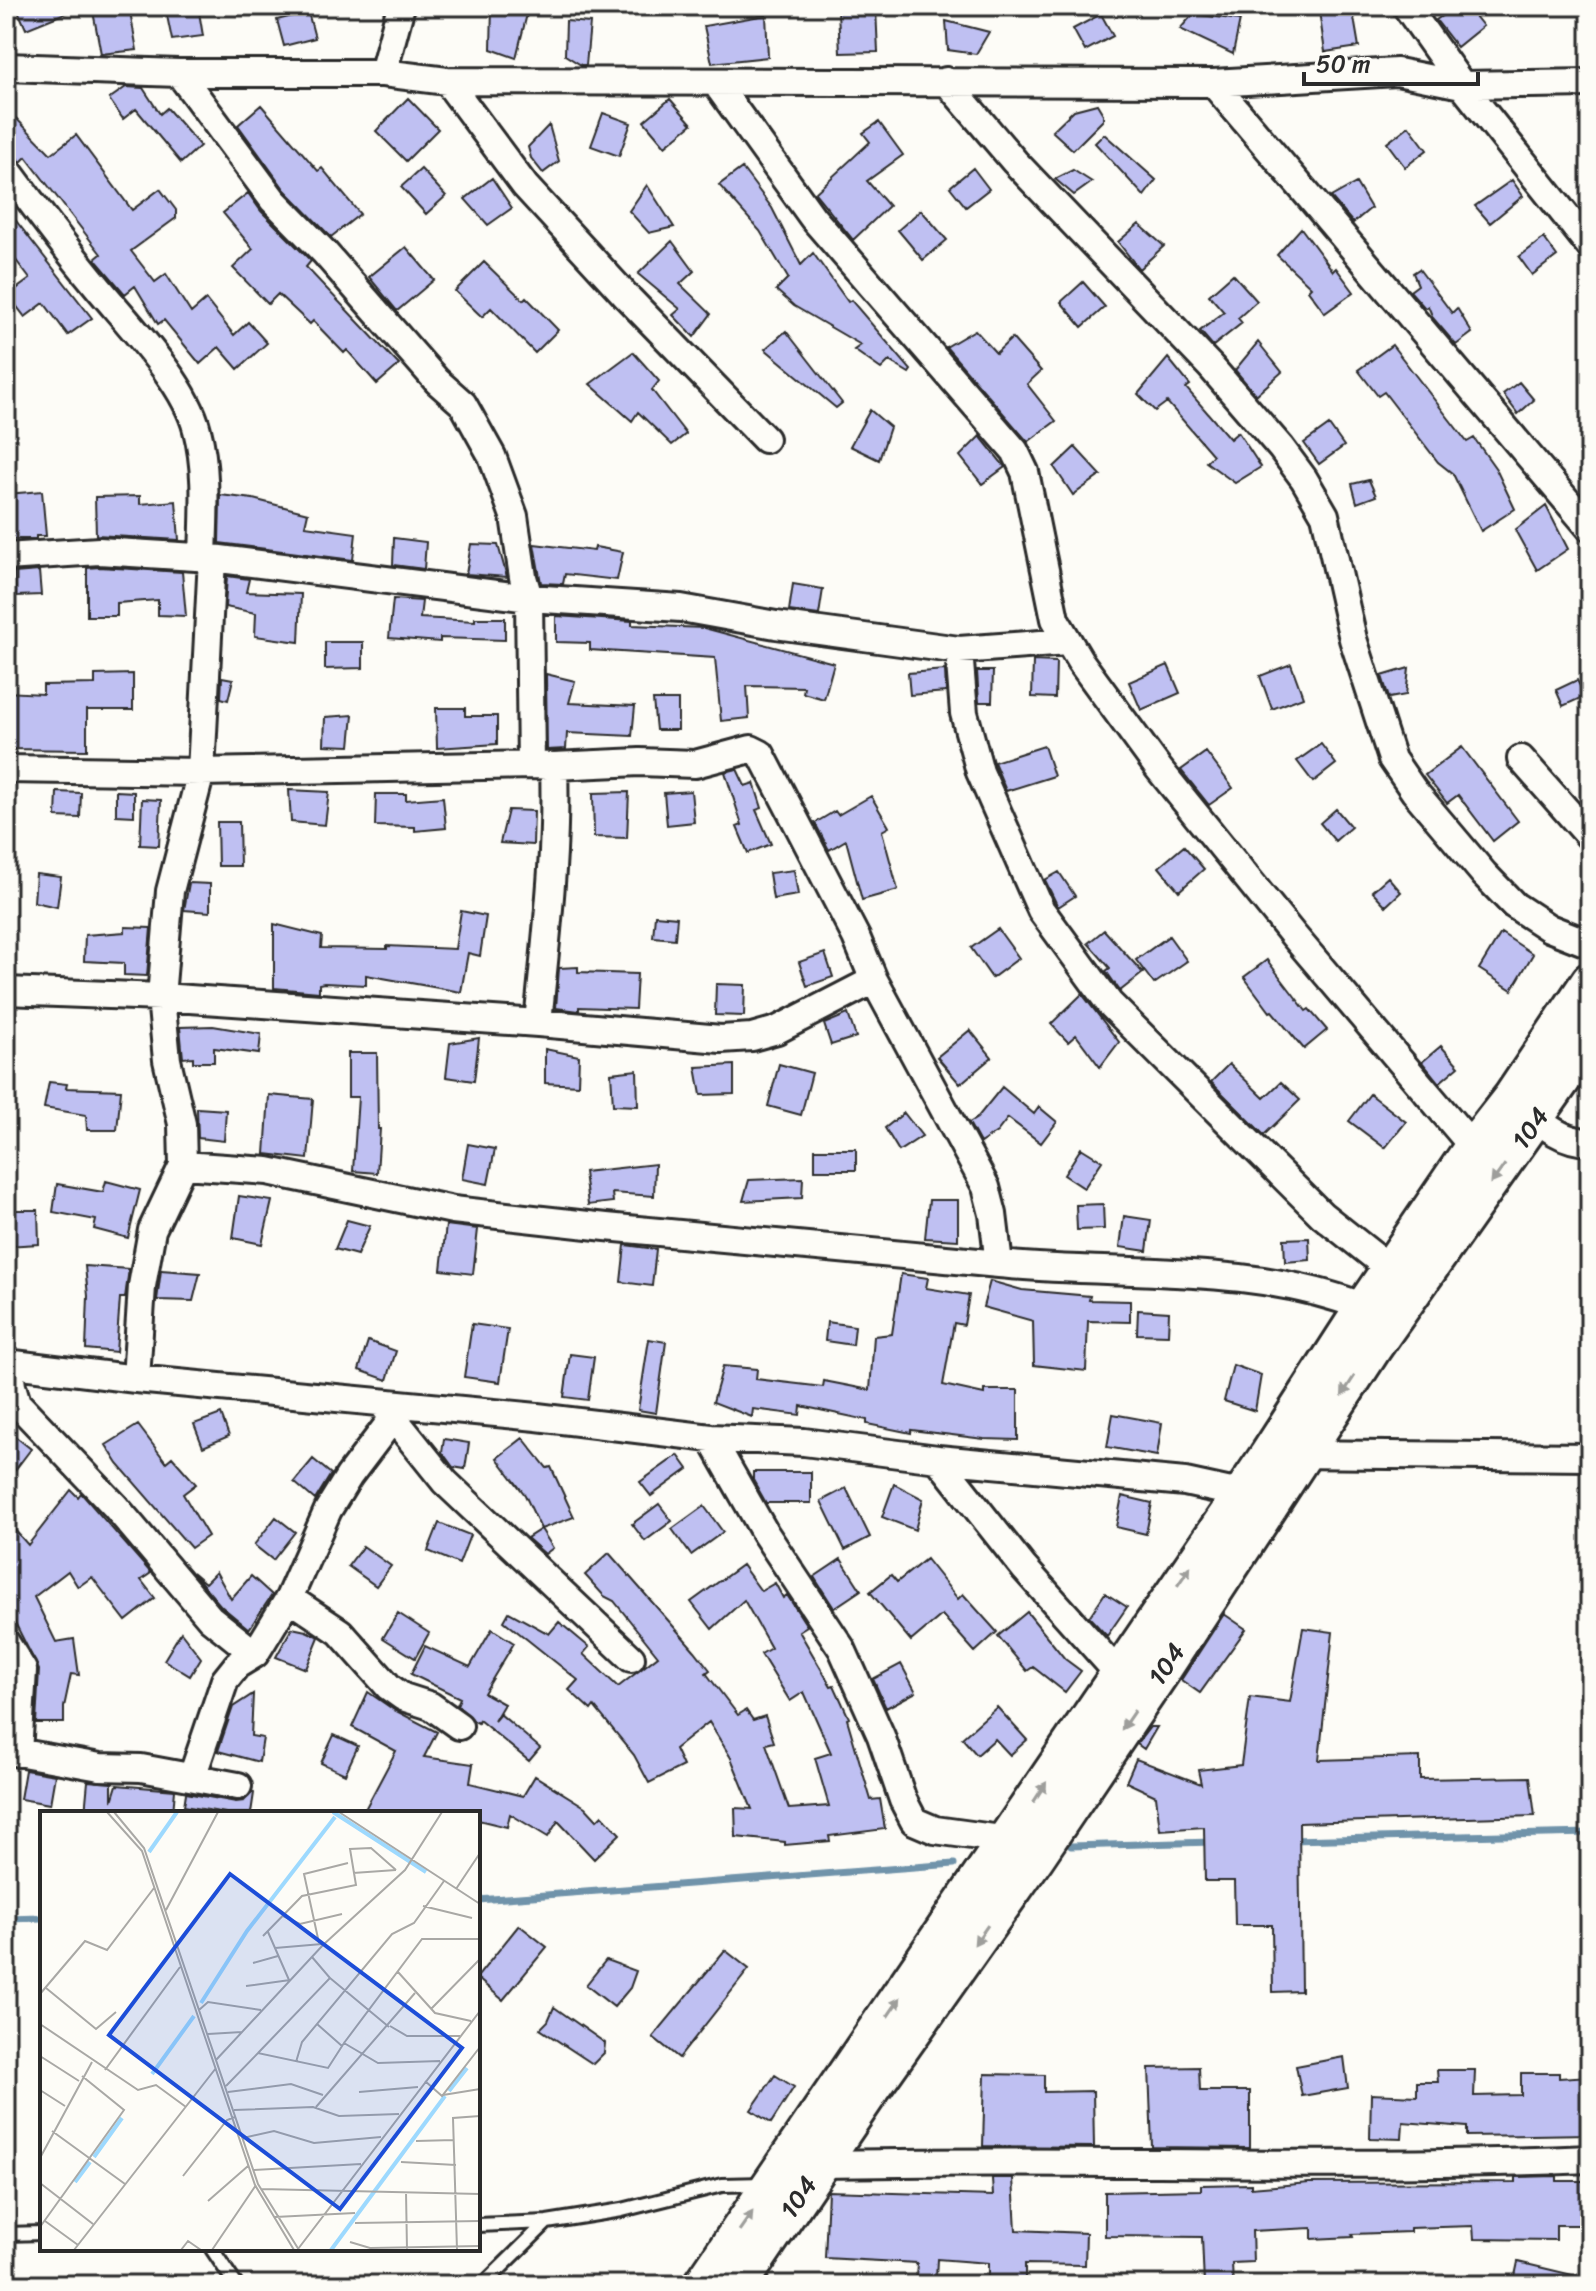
<svg xmlns="http://www.w3.org/2000/svg" width="1596" height="2291" viewBox="0 0 1596 2291" font-family="Sriracha,sans-serif">
<style>
.lines{fill:none;stroke-linecap:round;stroke-linejoin:round}
.stream{stroke:#6f93aa;stroke-width:7}
.building{fill:#bfc0f2;stroke:#2b2b2b;stroke-width:2}
.lane-casing{stroke:#2b2b2b;stroke-width:18}
.street-casing{stroke:#2b2b2b;stroke-width:32}
.secondary-casing{stroke:#2b2b2b;stroke-width:42}
.lane{stroke:#fdfcf7;stroke-width:12}
.street{stroke:#fdfcf7;stroke-width:26}
.secondary{stroke:#fdfcf7;stroke-width:36}
.oneway{fill:#9e9e9b}
.labels{text-anchor:middle;stroke-width:6;stroke-linejoin:round;paint-order:stroke}
.street-label{font-size:26px;fill:#2b2b2b;stroke:#fdfcf7}
.inset-river{fill:none;stroke:#9dd9fe;stroke-width:4}
.inset-road{fill:none;stroke:#a9a8a5;stroke-width:2}
.view{fill:#1d4ed8;fill-opacity:0.15;stroke:#1d4ed8;stroke-width:4}
.inset-edge{fill:none;stroke:#2b2b2b;stroke-width:4}
</style>
<rect width="100%" height="100%" fill="#fdfcf7"/>
<filter id="ink" filterUnits="userSpaceOnUse"><feTurbulence type="fractalNoise" baseFrequency=".0125" numOctaves="2"/><feDisplacementMap in="SourceGraphic" scale="16" xChannelSelector="R" yChannelSelector="G"/><feConvolveMatrix kernelMatrix="1 2 1 2 8 2 1 2 1" color-interpolation-filters="sRGB"/></filter>
<g filter="url(#ink)">
<g class="lines">
<!-- stream -->
<path class="stream" d="M1290,1840L1590,1833
M1071,1846L1213,1842
M478,1900L954,1864
M6,1919L42,1918"/>
</g>
<!-- building -->
<path class="building" d="M16,6H80V7L26,29Z
M92,6H129L137,50L101,54Z
M165,6H198L203,36L172,40Z
M492,6L528,10L516,58L491,49Z
M1352,6L1359,47L1325,52L1319,11Z
M1456,6H1467L1483,26L1457,47L1436,20Z
M876,8L878,52L840,53L838,10Z
M308,12L315,38L284,46L277,20Z
M1101,14L1113,36L1085,51L1073,29Z
M1193,14L1240,20L1233,54L1180,29Z
M766,15L768,57L712,63L704,26Z
M566,21L590,23L586,65H581L565,55Z
M946,21L989,32L976,54L948,50Z
M126,87L143,88L160,114L167,108L200,146L181,163L136,109L123,119L109,99Z
M408,98L438,129L406,161L376,131Z
M670,99L692,124L665,146L644,121Z
M1097,104L1103,114V120L1073,150L1052,131L1074,110Z
M261,105L318,171L322,168L360,214L331,237L285,190L238,125Z
M6,108L51,154L76,135L132,210L160,189L176,210V218L131,251L155,282L166,274L191,313L206,300L234,335L248,322L267,343L238,369L219,347L200,364L164,320L158,324L135,286L125,294L95,259L101,254L26,157L21,162L6,147Z
M603,113L631,123L619,156L591,146Z
M879,122L903,155L867,181L889,206L853,240L815,193L870,142L863,133Z
M549,125L559,161L543,173L531,158L528,147Z
M1409,126L1427,150L1405,167L1387,143Z
M1104,134L1156,180L1144,196L1095,143Z
M742,168L772,208L801,265L813,253L848,302L851,300L911,370L909,373L889,361L881,369L854,350L861,345L794,306L776,290L788,278L760,231L719,185Z
M973,168L989,189L966,207L950,187Z
M421,169L446,196L426,214L401,187Z
M1073,170L1092,182L1074,195L1055,179Z
M492,178L512,208L488,225L465,199Z
M1512,180L1523,196L1490,223L1475,206Z
M1356,183L1371,208L1353,223L1331,197Z
M647,185L674,227L649,233L629,211Z
M248,193L261,211L311,261L306,267L399,365L377,384L347,350L344,353L313,321L310,324L278,294L268,304L233,268L253,249L223,213Z
M6,208L92,318L68,335L44,303L25,317L8,295L30,279L6,247Z
M921,210L947,240L923,260L898,230Z
M1139,224L1164,246L1139,269L1118,242Z
M1301,228L1333,271L1336,268L1354,292L1325,313L1308,290L1311,287L1277,255Z
M1544,238L1557,256L1532,275L1519,257Z
M672,241L694,271L680,284L711,314L694,337L673,315L680,309L638,274Z
M406,247L434,280L397,311L369,277Z
M484,262L523,300L526,297L558,330L535,353L491,308L482,317L455,291Z
M1419,269L1452,313L1457,308L1472,333L1456,345L1433,318L1428,306L1425,308L1410,291L1418,285L1413,273Z
M1233,274L1257,301L1238,318L1242,323L1213,346L1200,331L1224,312L1209,295Z
M1083,282L1105,307L1082,327L1061,302Z
M975,330L996,353L1012,338L1041,371L1027,384L1056,421L1028,442L946,347Z
M786,331L842,403L836,408L765,349Z
M1258,342L1282,372L1256,395L1235,370Z
M1392,345L1467,442L1474,438L1496,469L1515,509L1481,531L1453,474L1438,462L1384,392L1378,396L1358,370Z
M633,352L659,381L652,390L686,434L672,445L638,412L632,421L590,384Z
M1168,358L1190,385L1186,388L1230,439L1238,432L1261,467L1235,483L1206,462L1213,455L1167,402L1155,411L1138,394Z
M1519,382L1534,400L1518,414L1503,394Z
M870,410L890,427L879,460L850,446Z
M1329,425L1344,446L1319,464L1304,443Z
M980,436L1005,467L982,484L960,456Z
M1075,447L1101,475L1073,495L1054,467Z
M1369,480L1376,496L1357,503L1352,484Z
M42,491L46,536H36V539H6V494Z
M220,495L253,499L308,513L305,526L356,533L353,560L219,543Z
M140,496V504L176,501L179,540L96,535L95,497Z
M1546,506L1568,549L1537,570L1515,530Z
M394,538L426,542L424,569L393,565Z
M471,544L498,545L507,577L466,574Z
M534,544L594,551L595,547L623,552L617,580L565,574L563,584L541,583Z
M99,567L182,572L186,616L158,615V600L117,603V616H87V568Z
M39,571L41,595L16,596L14,573Z
M227,576L249,579L246,592L301,594L299,642L255,636L256,613L225,607Z
M793,584L823,589L819,615L789,611Z
M393,599L422,601L420,618L475,621V618H505V640L440,638V642L389,638Z
M556,616L632,621V625L704,628L834,663L824,699L803,693L804,687L747,686L749,718L721,721L715,658L590,650V643L556,642Z
M325,642H363V668L325,669Z
M1033,661L1056,662L1055,698L1032,697Z
M1291,664L1303,697L1272,709L1260,676Z
M1168,665L1180,693L1141,710L1129,682Z
M1409,668L1406,695L1389,698L1382,676Z
M945,670L946,692L910,695L908,673Z
M977,671H993L992,702H979Z
M133,674V710H87V750L6,749V692L43,694V685L95,684V675Z
M546,674L575,681L569,703L635,706L632,736L567,733L566,749L547,750Z
M222,677L233,679L228,700L221,698Z
M1577,680L1585,696L1563,706L1556,690Z
M653,700H678V730H656Z
M436,708H465V716H497V744L437,748Z
M353,715L350,746L324,745L325,717Z
M1321,744L1336,764L1313,782L1297,761Z
M1044,746L1054,776L1006,791L994,762Z
M1462,747L1518,821L1493,841L1458,795L1447,803L1425,775Z
M1206,752L1233,788L1209,805L1181,770Z
M737,769L745,786L754,783L762,808L756,810L771,844L748,853L737,827L742,825L725,772Z
M289,790L329,792L325,825L291,822Z
M116,791L134,792V816L116,815Z
M691,791L694,822L667,825L664,793Z
M57,792L81,793L80,818L56,817Z
M629,792L627,838L594,837L593,793Z
M376,794H406V800L443,797L446,828L415,831V827L375,826Z
M871,796L889,827L882,831L898,890L862,900L846,840L829,850L815,823L835,811L838,815Z
M142,799L161,800L159,846L140,845Z
M1336,809L1351,827L1335,841L1320,823Z
M508,810L534,811L533,845L500,843Z
M217,822H239L240,866H218Z
M1184,846L1204,869L1179,891L1159,867Z
M794,870L798,895L773,899L769,873Z
M1059,872L1075,896L1058,907L1045,880Z
M36,874L61,877L57,907L34,902Z
M1388,877L1401,892L1386,906L1372,891Z
M189,883L210,884V912L184,910Z
M461,911L486,916L480,956L468,953L461,992L366,975V985L324,983L319,984V992L274,988V924L322,936L321,948L387,949V946L455,949Z
M655,915L677,917L675,939L653,937Z
M125,927L151,928L147,976L124,975V963L84,961L85,935L125,932Z
M998,929L1019,958L992,978L971,948Z
M1104,930L1143,973L1120,991L1106,971L1110,968L1088,943Z
M1501,933L1533,954L1512,990L1479,969Z
M1169,936L1187,961L1154,984L1136,960Z
M825,953L833,977L807,986L799,962Z
M1267,960L1306,1011L1309,1009L1327,1030L1304,1049L1272,1011L1270,1012L1244,977Z
M578,967V972L637,974L635,1009L579,1007V1011L556,1008L559,968Z
M716,984L745,985L744,1016L715,1015Z
M1082,994L1119,1042L1100,1067L1076,1035L1068,1042L1051,1024Z
M848,1014L856,1037L831,1045L824,1024Z
M213,1026L261,1034L259,1054L214,1048V1062H193V1057L183,1058L180,1027Z
M970,1030L992,1057L960,1084L937,1057Z
M479,1038L474,1081L446,1077L450,1043Z
M1441,1046L1459,1066L1439,1083L1422,1062Z
M545,1049L579,1056L578,1085L545,1083Z
M348,1053H377L378,1129H380L377,1173L353,1171L358,1097H348Z
M779,1064L812,1073L801,1115L768,1106Z
M1229,1064L1264,1098L1281,1082L1300,1100L1264,1135L1211,1082Z
M734,1065V1094L701,1095L696,1067Z
M637,1070L638,1106L613,1105L611,1073Z
M49,1082L67,1084L66,1088L121,1090L117,1130H87L86,1115L44,1108Z
M1002,1087L1034,1114L1039,1107L1057,1122L1041,1143L1008,1118L997,1132L980,1143L969,1123L977,1118Z
M1370,1094L1406,1122L1385,1148L1349,1121Z
M269,1095L313,1099L308,1159L265,1154Z
M197,1108L226,1110L224,1141L198,1138Z
M904,1113L922,1136L899,1151L885,1128Z
M468,1144L495,1149L488,1184L462,1179Z
M1081,1148L1102,1161L1084,1188L1064,1175Z
M815,1149H856V1170H815Z
M655,1164L654,1196L612,1193L613,1202L588,1205L584,1172Z
M803,1178L802,1198L743,1201L749,1180Z
M106,1181L140,1190L128,1238L94,1229L96,1220L53,1212L57,1184L103,1192Z
M239,1196L272,1201L262,1244L233,1238Z
M929,1200H958V1240L925,1238Z
M1103,1204L1104,1229L1077,1230L1076,1205Z
M6,1210H38L39,1244L6,1246Z
M1124,1216L1151,1220L1147,1251L1120,1247Z
M347,1220L370,1226L357,1255L335,1249Z
M446,1225L478,1229L473,1274L441,1270Z
M1309,1238L1310,1260L1285,1262L1284,1239Z
M625,1245L656,1249L652,1286L621,1282Z
M85,1266L129,1269L125,1298H120L116,1352L86,1349L88,1296Z
M161,1270L200,1273L193,1301L157,1300Z
M901,1274L928,1278L926,1288L969,1295L964,1325L954,1323L943,1385L984,1394V1390H1018V1440L984,1439L911,1430V1433L867,1424V1420L801,1406L800,1415L753,1409L752,1417L713,1402L723,1366L757,1369L756,1379L823,1387L824,1381L870,1390L874,1336L892,1334Z
M990,1281L1022,1290L1090,1296L1089,1300L1130,1301V1322L1088,1321L1086,1371L1034,1365L1033,1321L983,1307Z
M1138,1310L1169,1312L1168,1335L1137,1334Z
M827,1322L855,1326L853,1345L825,1341Z
M472,1324L508,1329L500,1382L464,1377Z
M649,1339L666,1342L656,1413L638,1410Z
M368,1341L396,1351L387,1380L359,1370Z
M570,1354L594,1357L588,1400L564,1397Z
M1233,1365L1261,1375L1255,1411L1224,1401Z
M221,1414L229,1436L203,1447L194,1424Z
M1113,1414L1162,1423L1157,1456L1107,1447Z
M138,1425L166,1462L172,1457L196,1484L183,1494L208,1536L191,1548L118,1464L106,1445Z
M6,1429L31,1449L6,1482Z
M523,1438L547,1468L551,1467L574,1517L541,1529L525,1495L497,1458Z
M444,1439L469,1443L465,1469L453,1467L442,1452Z
M678,1455L688,1469L651,1496L640,1482Z
M313,1459L331,1474L315,1500L294,1482Z
M753,1472H811V1503H766L753,1480Z
M894,1484L923,1499L915,1530L882,1517Z
M846,1488L870,1537L845,1550L821,1501Z
M71,1490L78,1497L81,1493L151,1573L141,1580L155,1598L126,1621L92,1577L78,1587L68,1571L34,1597L56,1642L74,1639L79,1675L71,1674L64,1707V1723H36L39,1670L6,1605V1520L28,1545Z
M1122,1496L1152,1503L1146,1534L1116,1527Z
M659,1504L672,1521L645,1541L632,1524Z
M704,1506L723,1532L691,1555L672,1529Z
M276,1517L295,1532L273,1560L254,1545Z
M439,1523L470,1535L459,1564L428,1551Z
M541,1529L553,1548L545,1554L527,1538Z
M363,1546L391,1566L376,1586L348,1566Z
M609,1553L695,1651L710,1670L706,1673L738,1715L746,1710L753,1720L765,1716L774,1742L766,1744L789,1809L829,1806L815,1758L831,1753L804,1692L790,1701L761,1654L771,1648L744,1600L712,1629L691,1602L742,1565L761,1591L775,1583L783,1598L787,1595L807,1626L799,1631L831,1686L834,1685L849,1718L847,1719L871,1800L880,1799L885,1829L829,1836L830,1841L785,1845V1842L736,1837L735,1808L752,1809L731,1758L709,1722L675,1749L683,1766L649,1783L634,1755L594,1706L591,1710L569,1690L578,1680L504,1621L509,1612L549,1634L559,1622L589,1647L583,1654L618,1687L658,1656L614,1601L604,1596L585,1575Z
M841,1559L861,1590L834,1608L814,1577Z
M926,1559L958,1599L963,1594L997,1632L975,1652L942,1615L911,1641L870,1592L891,1575L897,1582Z
M192,1572L205,1583L216,1572L231,1599L251,1576L272,1595L249,1629L221,1606Z
M1105,1593L1127,1607L1107,1636L1089,1617Z
M1027,1612L1065,1659L1081,1671L1065,1692L1033,1667L1027,1671L998,1636Z
M398,1613L429,1633L415,1658L383,1638Z
M1224,1614L1246,1629L1200,1693L1181,1680Z
M292,1628L306,1631L319,1637L306,1669L276,1657Z
M1303,1628L1333,1632L1319,1760L1420,1757V1779L1530,1777L1535,1816L1299,1823L1301,1991L1273,1992L1272,1925H1235L1234,1881H1205L1204,1827L1160,1830L1156,1796L1126,1782L1136,1759L1201,1784L1198,1770L1241,1765L1250,1697L1290,1702Z
M492,1629L514,1643L484,1693L504,1704L494,1721L500,1714L540,1748L529,1761L479,1720L478,1723L474,1721L457,1705L460,1698L411,1674L425,1646L470,1667Z
M181,1632L201,1658L190,1676L164,1660Z
M901,1664L916,1692L886,1708L873,1679Z
M368,1692L394,1710L437,1732L424,1757L473,1764L470,1783L523,1796L535,1776L585,1807L597,1820L602,1815L620,1834L594,1859L558,1821L548,1837L510,1814L507,1827L478,1820V1813H363L396,1751L352,1727Z
M253,1694L251,1736L263,1738L259,1762L218,1751L233,1707Z
M997,1707L1027,1740L1010,1755L995,1739L977,1755L962,1738Z
M1150,1727H1157L1144,1749L1137,1744Z
M334,1735L358,1746L345,1774L321,1763Z
M25,1770L55,1775L50,1804L20,1799Z
M88,1781L112,1783V1801L117,1785L175,1790L173,1813H85Z
M252,1792L254,1793L251,1813H226L184,1806L186,1793L236,1802L244,1801Z
M519,1925L547,1947L503,2000L478,1979V1976Z
M725,1950L749,1969L679,2058L653,2037Z
M606,1960L636,1971L630,1988L614,2007L586,1985Z
M554,2007L605,2043L604,2053L593,2064L540,2029L548,2021Z
M1344,2057L1348,2088L1302,2096L1296,2066Z
M1199,2067L1200,2091H1250V2148L1152,2147L1149,2068Z
M1437,2070H1475L1474,2096L1521,2095V2073H1559V2078L1590,2076V2134L1467,2136V2127L1403,2122L1402,2139L1370,2138L1371,2094L1417,2096V2082H1438Z
M985,2074L1044,2075V2092L1093,2091L1094,2147L983,2146Z
M775,2075L794,2087L771,2123L751,2110Z
M1557,2176V2181H1590V2225H1556V2240L1474,2239L1473,2226L1410,2228V2232L1352,2234L1353,2237L1312,2239V2228L1252,2231L1253,2262L1232,2263L1233,2285H1204L1202,2237L1105,2236V2192L1201,2190V2185L1251,2184V2188L1309,2183L1516,2182V2177Z
M992,2178H1013L1016,2230L1086,2233L1085,2265L1025,2264V2283L988,2284V2263L937,2259L936,2278L916,2277L917,2263L825,2258L828,2191L993,2196Z
M1518,2262L1585,2278L1584,2285H1513Z"/>
<g class="lines">
<!-- lane casing -->
<g class="lane-casing">
<path id="lane" d="M478,2225L547,2222L622,2210L722,2185L765,2184
M6,2234L42,2233
M212,2249L236,2285
M483,2285L547,2222"/>
</g>
<!-- street casing -->
<g class="street-casing">
<path id="street" d="M1406,6L1462,85L1590,246
M6,67L179,73H383L447,81L1213,83L1397,72L1462,85L1590,83
M179,73L273,200L324,252L437,381L463,404L492,456L514,516L523,577L529,598L531,765L554,766L640,762L695,764L751,749L761,754L856,937L874,980L986,1187L993,1214L999,1264C1120,1276 1248,1262 1364,1307
M383,73L401,6
M447,81L525,186L627,297L765,439
M946,81L1015,162L1211,367L1281,448L1304,479L1325,515L1353,639L1392,759L1414,791L1484,874L1514,905L1549,928L1590,944
M715,82L813,218L1015,451L1025,472L1055,619L1080,661L1159,769L1294,936L1473,1147
M1213,83L1590,528
M6,168C34,206 62,244 92,280C124,320 185,381 197,430C208,472 204,515 203,558
M6,557L99,551L212,558L529,598L681,608L776,625L959,650L1067,642
M959,650L964,713L980,772L1041,910L1109,1003L1322,1215L1390,1269
M1521,759L1590,837
M6,769L201,772L531,765
M6,991L161,997L538,1023L721,1039L752,1037L777,1030L874,980
M538,1023C546,938 557,853 554,766
M1524,1108C1545,1126 1563,1142 1590,1142
M183,1165L182,1124L167,1060L161,997L170,891L201,772L212,558
M6,1363L136,1379L537,1417L711,1438L804,1442L938,1459L1185,1482L1240,1494
M9,1363L12,1386L17,1403L115,1506L210,1618L255,1654
M136,1379L142,1286L152,1230L183,1165L268,1171L453,1210L606,1227L999,1264
M384,1406L445,1482L631,1658
M711,1438L765,1533L842,1649L881,1736L903,1800L914,1821L935,1830L1008,1840L1018,1847
M1290,1454L1590,1457
M938,1459L1024,1568L1118,1673
M289,1598L340,1632L389,1687L403,1697L431,1706L459,1726
M6,1643L23,1670L18,1753
M6,1750L100,1767L141,1768L238,1786
M192,1777L225,1680L237,1665L255,1654L289,1598L328,1510L349,1476L393,1418
M821,2164C1077,2158 1334,2170 1590,2159"/>
</g>
<!-- secondary casing -->
<g class="secondary-casing">
<path id="secondary" d="M702,2285L1267,1457L1364,1307L1473,1147L1512,1097L1590,981
M739,2285L867,2096L1036,1857L1161,1672L1373,1348L1590,1040"/>
</g>
<!-- lane -->
<use href="#lane" class="lane"/>
<!-- street -->
<use href="#street" class="street"/>
<!-- secondary -->
<use href="#secondary" class="secondary"/>
</g>
<!-- one-way arrows -->
<defs><path id="oneway-solid" d="M-6-.8H1V-3.2L6.5 0L1 3.2V.8H-6Z" transform="scale(2)"/></defs>
<g class="oneway">
<use href="#oneway-solid" transform="translate(1498 1174) rotate(126)"/>
<use href="#oneway-solid" transform="translate(1348 1386) rotate(123)"/>
<use href="#oneway-solid" transform="translate(1184 1576) rotate(-56)"/>
<use href="#oneway-solid" transform="translate(1128 1720) rotate(124)"/>
<use href="#oneway-solid" transform="translate(1040 1792) rotate(-57)"/>
<use href="#oneway-solid" transform="translate(981 1935) rotate(125)"/>
<use href="#oneway-solid" transform="translate(894 2007) rotate(-56)"/>
<use href="#oneway-solid" transform="translate(746 2221) rotate(-55)"/>
</g>
</g>
<g class="labels">
<!-- street labels -->
<g class="street-label">
<text transform="translate(1530 1128) rotate(-55)" y="9">104</text>
<text transform="translate(1166 1664) rotate(-56)" y="9">104</text>
<text transform="translate(798 2197) rotate(-56)" y="9">104</text>
</g>
</g>
<!-- overview -->
<g transform="translate(40 1811)">
<rect width="440" height="440" fill="#fdfcf7"/>
<path class="inset-river" d="M293,1L386,61M109,41L137,1M161,192L207,120L295,6M112,263L154,205M409,280L427,257M54,346L82,307M35,371L50,351M291,439L405,285"/>
<path class="inset-road" d="M67,1L102,40L215,374L254,439M74,1L104,37L218,373L259,439M299,1L440,93M313,62L356,59M416,78L440,42M383,95L432,107M126,99L178,1M243,105L260,113L302,103M228,121L249,169M223,125L262,85L316,74L310,38L331,37L356,59M279,132L264,63L308,52M235,137L282,133M213,152L238,145M358,161L395,202L431,210M290,167L349,216M206,175L250,169M6,177L56,218L76,201M0,183L45,130L67,139L114,77M391,198L440,148M159,199L168,191L221,199M0,213L98,279L116,274L146,296M277,213L302,235M350,215L367,225H420M168,223L202,221M304,232L382,128H440M218,242L290,167L272,146M0,245L39,270M176,249L283,134L365,59L402,1M256,251L262,231L352,123L374,112L404,70M65,259L140,156M385,270L402,285L440,236M186,275L218,242L288,257L304,232L338,252L400,250M0,279L25,295M188,281L251,273L283,284M319,281L378,276M403,284L440,278M276,296L375,182M194,299L273,296L299,305L359,303M12,320L85,373M203,327L234,320L274,332L341,326M376,330L414,329M0,347L52,251M361,351L416,354M214,359L321,353M143,365L187,309L195,306M0,372L53,413M221,378L440,383M366,381L367,439M168,390L208,355M235,406L315,402M5,410L38,434M315,412L440,410M0,416L84,299L42,265M310,431L330,437L440,435M258,438L440,200M34,439L176,257M141,439L148,430L161,439M172,439L216,374M417,439L413,307L440,305"/>
<path class="view" d="M190,63L422,237L300,398L69,224Z"/>
<rect width="440" height="440" class="inset-edge"/>
</g>
<!-- margin -->
<rect width="1596" height="2291" fill="none" stroke="#fdfcf7" stroke-width="32"/>
<rect x="16" y="16" width="1564" height="2259" fill="none" stroke="#2b2b2b" stroke-width="3" filter="url(#ink)"/>
<!-- scale -->
<path d="M1304 72v12h174v-12" fill="none" stroke="#2b2b2b" stroke-width="4"/>
<text x="1316" y="72" font-size="24" fill="#2b2b2b" stroke="#fdfcf7" stroke-width="6" paint-order="stroke">50 m</text>
</svg>
